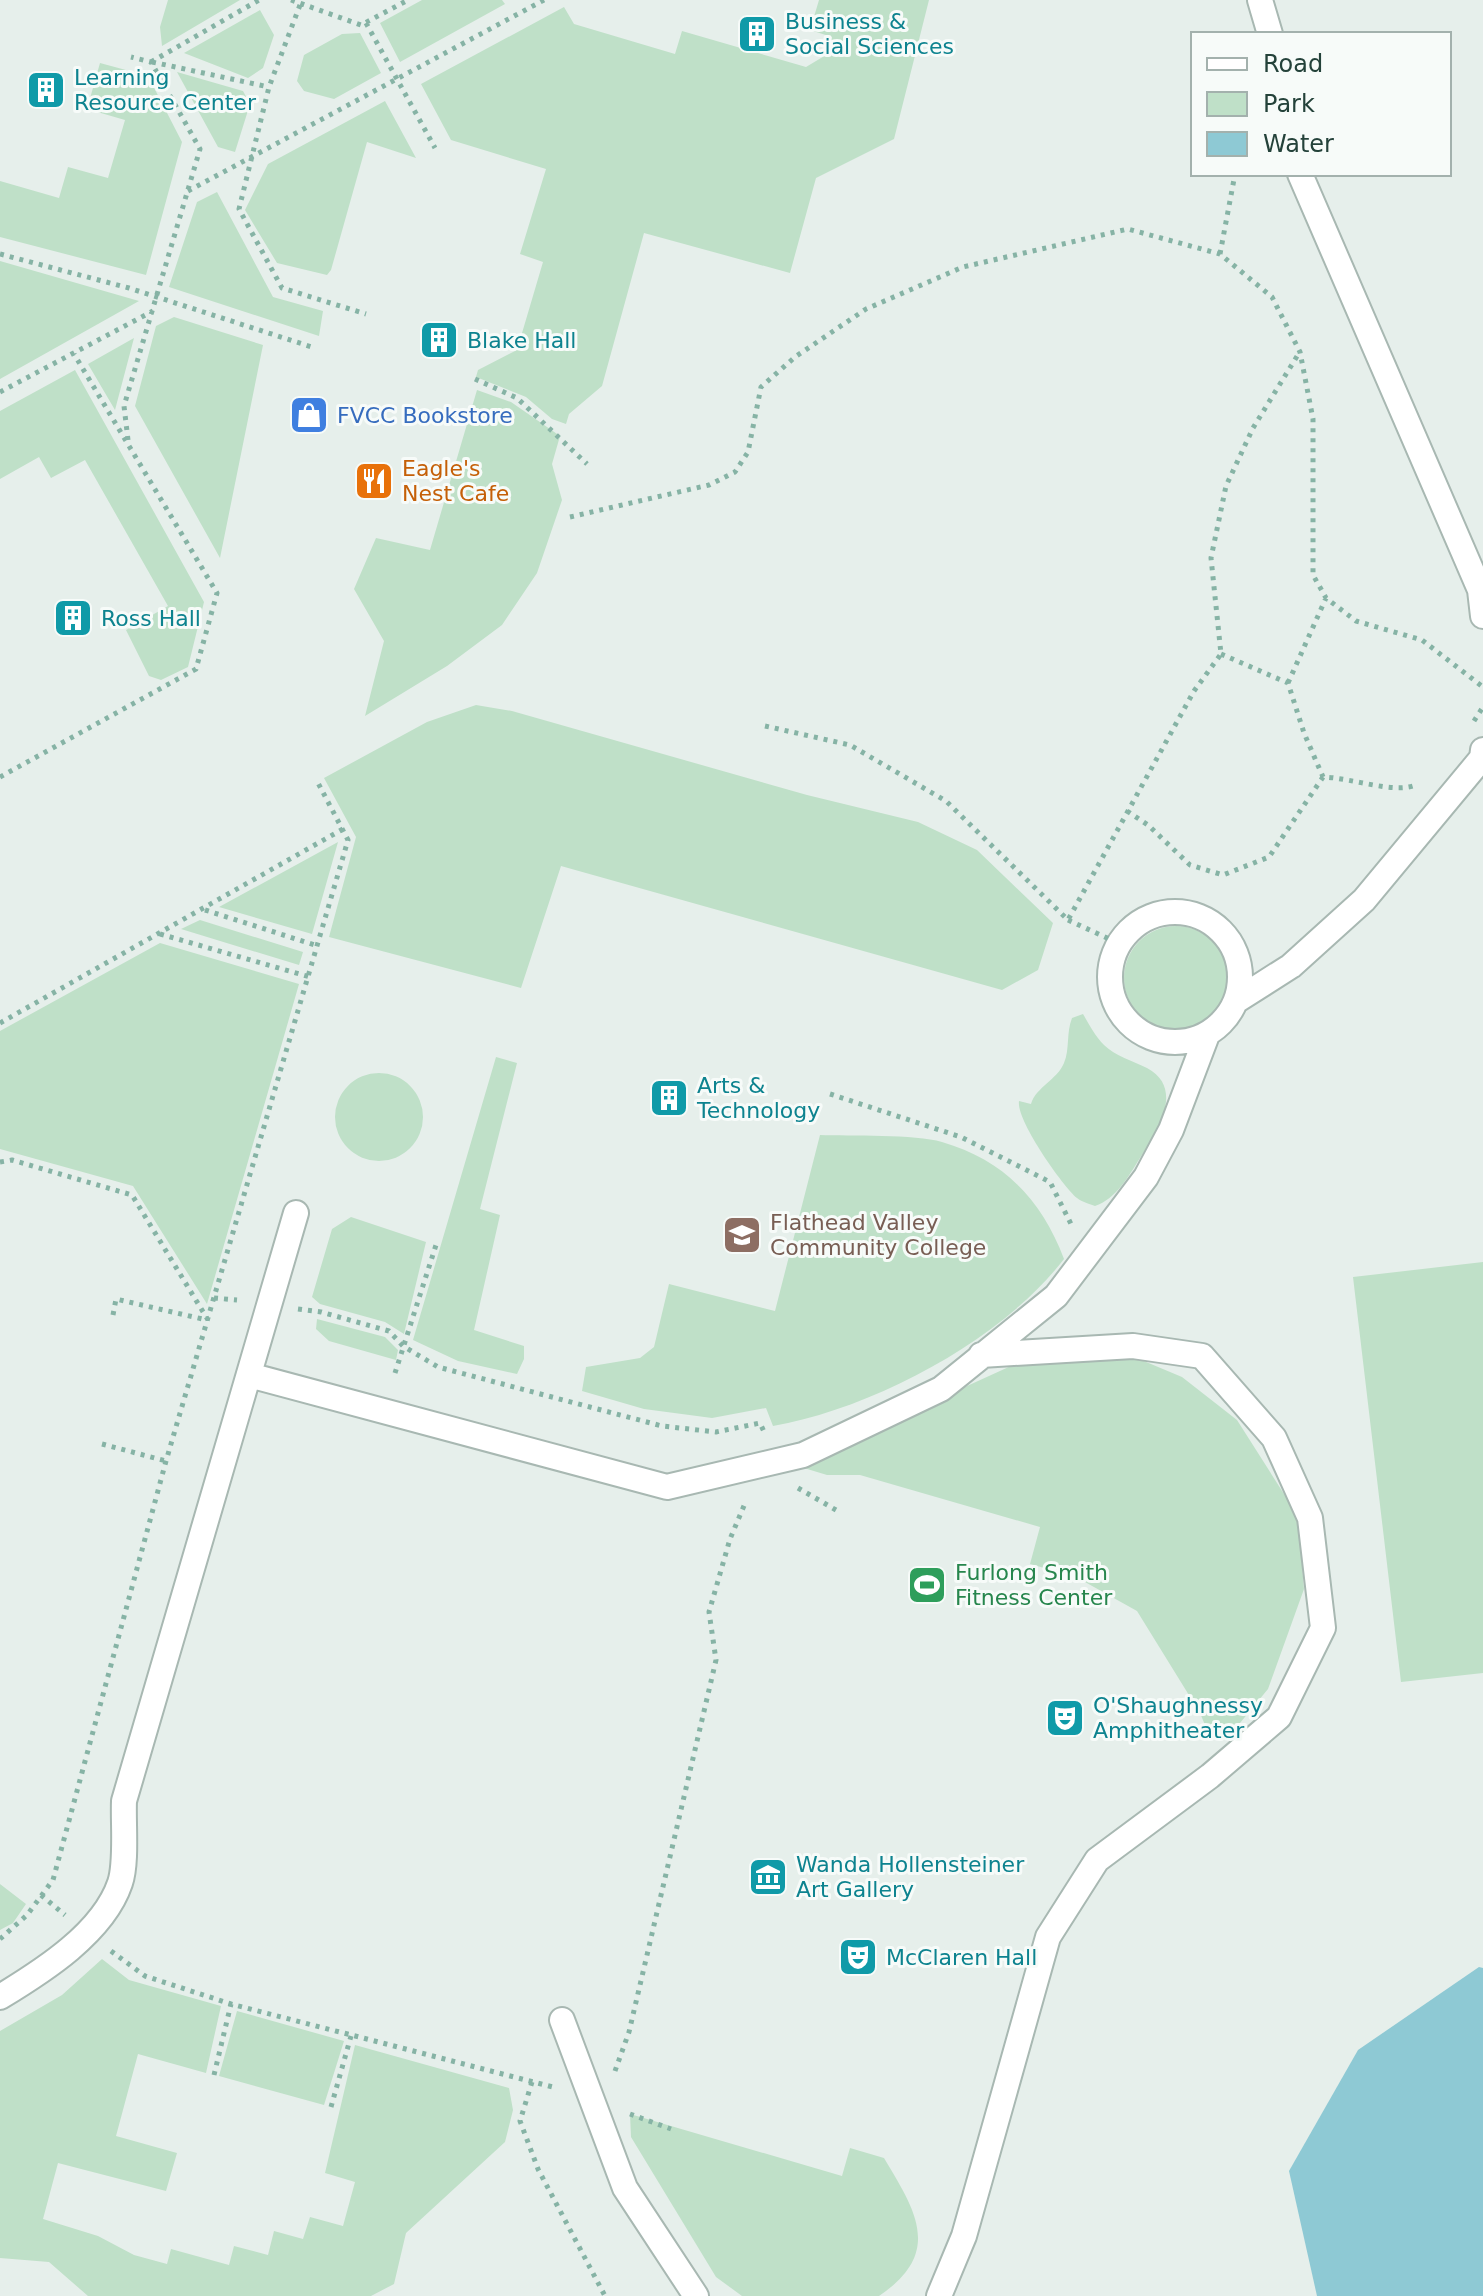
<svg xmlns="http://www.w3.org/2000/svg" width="1483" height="2296" viewBox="0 0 1483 2296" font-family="'DejaVu Sans',sans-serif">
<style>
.green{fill:#bfe0c8}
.water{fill:#8ec9d4}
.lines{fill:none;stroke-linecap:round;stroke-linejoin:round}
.minor-casing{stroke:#a8b8b2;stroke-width:28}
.path{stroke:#86b3a5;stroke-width:5;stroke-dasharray:4 6;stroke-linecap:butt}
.minor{stroke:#fff;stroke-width:24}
.labels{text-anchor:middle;stroke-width:6;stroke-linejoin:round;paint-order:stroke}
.culture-label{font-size:22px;fill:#0d838f;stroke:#f7fbf9;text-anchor:start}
.shop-label{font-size:22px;fill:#366cbe;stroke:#f7fbf9;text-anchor:start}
.food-label{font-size:22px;fill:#c56008;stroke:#f7fbf9;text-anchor:start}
.education-label{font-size:22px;fill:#785e54;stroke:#f7fbf9;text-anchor:start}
.leisure-label{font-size:22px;fill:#27864d;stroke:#f7fbf9;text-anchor:start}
</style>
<rect width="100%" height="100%" fill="#e6efeb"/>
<!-- green -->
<path class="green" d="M168,0H240L162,46L160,27Z
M422,0H502L505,4L400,62L380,23Z
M819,0H929L894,139L816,178L790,273L644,233L602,386L569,414L566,424L552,419L526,397L476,377L478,370L517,350L543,262L520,254L546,169L451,140L421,84L564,7L574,24L675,54L682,31L806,67L826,55L832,37L810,30Z
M260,10L274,35L263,68L248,78L184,53Z
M360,33L381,73L334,99L304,91L297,81L304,55L342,34Z
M100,63L148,76L182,142L146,275L0,237V181L59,198L68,167L108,178L125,120L87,109Z
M177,72L243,91L250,104L235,152L218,147Z
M385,101L416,158L367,142L331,270L327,275L277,263L245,210L268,164Z
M217,192L273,297L323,311L319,336L169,287L197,202Z
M0,261L139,301L0,379Z
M174,317L263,345L220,558L135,406L156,326Z
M134,338L115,410L88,364Z
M75,370L204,602L188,667L161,680L149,676L126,630L168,606L85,460L51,478L39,457L0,479V411Z
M477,390L511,402L560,436L552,464L562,500L537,573L502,625L447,666L365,716L384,641L354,589L376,538L430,550Z
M476,705L512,711L807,795L918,822L977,850L1053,923L1038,970L1002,990L561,866L521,988L329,937L356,837L324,778L427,722Z
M338,842L312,934L219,907Z
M200,920L303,952L299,965L181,929Z
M1124 978a52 52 0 1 1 104 0a52 52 0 1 1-104 0Z
M160,943L299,984L207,1304L133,1186L0,1149V1031Z
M1083,1014C1089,1024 1095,1036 1104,1045C1115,1056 1133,1061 1147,1068C1186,1089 1156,1133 1140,1158C1128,1177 1116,1199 1095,1206C1090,1204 1082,1202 1077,1198C1062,1185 1016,1120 1019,1101L1031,1104C1036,1087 1057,1080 1064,1063C1070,1049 1066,1033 1072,1018Z
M496,1057L517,1063L480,1209L500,1215L474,1330L524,1346V1359L517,1374L458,1361L413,1340Z
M335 1117a44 44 0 1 1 88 0a44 44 0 1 1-88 0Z
M820,1135C850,1136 915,1134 942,1142C1004,1160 1042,1200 1064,1259C1001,1341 873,1408 773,1426L766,1408L712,1418L644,1409L582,1391L586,1367L640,1358L654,1347L669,1284L775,1311Z
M351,1217L426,1242L404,1334L385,1322L320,1304L312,1297L332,1229Z
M1483,1262V1673L1401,1682L1353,1277Z
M317,1319L385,1337L398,1350L396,1360L329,1341L316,1329Z
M1139,1359L1182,1377L1237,1420L1298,1516L1304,1589L1268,1689L1240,1723L1210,1737L1200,1713L1137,1611L1076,1577L1030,1564L1040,1527L860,1475H827L794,1465L1022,1361Z
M0,1884L26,1904L13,1923L0,1930Z
M102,1959L129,1980L221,2006L206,2073L138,2054L116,2136L177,2153L166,2191L58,2163L43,2219L98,2236L134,2255L167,2264L171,2249L229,2265L234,2246L268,2255L274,2231L303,2239L310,2217L343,2226L355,2182L325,2173L355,2045L509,2088L513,2110L505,2142L406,2233L394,2284L371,2296H88L49,2262L0,2258V2031L62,1995Z
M237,2011L344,2041L324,2105L219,2076Z
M630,2114L842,2176L850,2148L884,2158C915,2210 944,2252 879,2296H742L716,2277L631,2137Z"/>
<!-- water -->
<path class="water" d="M1479,1967L1483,1968V2296H1317L1289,2171L1358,2050Z"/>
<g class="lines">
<!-- minor casing -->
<g class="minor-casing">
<path id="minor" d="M1260,0L1270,34
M1300,174L1480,590L1483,616
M1110 977a65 65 0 1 1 130 0a65 65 0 1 1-130 0Z
M1236,1001L1291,966L1364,900L1482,758L1483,750
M249,1375L667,1487L803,1455L941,1389L1056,1296L1146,1177L1171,1130L1207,1035
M0,1997C43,1971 103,1933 120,1883C127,1863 123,1823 124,1801L296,1213
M562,2020L625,2188L696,2296
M939,2296L964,2236L1048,1937L1097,1860L1210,1776L1279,1717L1323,1628L1310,1518L1274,1438L1202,1356L1133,1346L981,1355"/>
</g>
<!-- path -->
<path class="path" d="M291,0L361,25L408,0
M300,5L269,87L239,209L282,288L366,314
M366,23L435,148
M151,62L259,0
M152,62L269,87
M188,191L544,0
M0,254L129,288L315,348
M1220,254L1235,174
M475,379L517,398L587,464
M0,392L153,311
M128,440L124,406L200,149L151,62L131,57
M570,517L709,485L735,472L748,452L761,387L795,357L866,309L963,267L1128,229L1220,254L1272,297L1300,352L1313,419V575L1326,598L1356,621L1422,640L1483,687
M1221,654L1288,683L1304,733L1323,777
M1288,683L1326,598
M1474,721L1483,707
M765,726L850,745L946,801L1068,920L1194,691L1221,654L1211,558L1226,486L1253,428L1299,353
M0,777L196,669L217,593L74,354
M1127,811L1148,825L1190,865L1223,875L1269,857L1323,777C1352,778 1394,794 1416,785
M205,910L318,946
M1068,920L1118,943
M160,934L310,977
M0,1023L343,829
M830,1094L961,1137L1050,1182L1072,1226
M0,1162L12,1160L132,1195L208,1320
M214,1298L237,1300
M298,1309L321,1312L389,1331L403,1346L438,1367L662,1426L716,1432L760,1423L765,1434
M113,1315L116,1299L207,1320
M395,1373L436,1245
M102,1444L166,1461
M798,1488L836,1510
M41,1895L65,1915
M0,1939L27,1915L53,1880L166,1461L348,840L317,781
M111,1951L145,1976L231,2004L553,2087
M615,2071L629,2032L716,1660L709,1612L730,1539L746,1501
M214,2075L231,2004
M532,2082L520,2121L538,2169L605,2296
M331,2107L351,2036
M630,2114L671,2129"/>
<!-- minor -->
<use href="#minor" class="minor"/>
</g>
<!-- icons -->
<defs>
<g id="building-square" transform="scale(2)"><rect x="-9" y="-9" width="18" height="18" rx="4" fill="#0f9aa8" stroke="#f7fbf9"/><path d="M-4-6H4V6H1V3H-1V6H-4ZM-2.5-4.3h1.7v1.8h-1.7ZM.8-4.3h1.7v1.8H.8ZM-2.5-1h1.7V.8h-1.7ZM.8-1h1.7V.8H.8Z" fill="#fff"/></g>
<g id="shop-square" transform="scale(2)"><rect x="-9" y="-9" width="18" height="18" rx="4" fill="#3f7fe0" stroke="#f7fbf9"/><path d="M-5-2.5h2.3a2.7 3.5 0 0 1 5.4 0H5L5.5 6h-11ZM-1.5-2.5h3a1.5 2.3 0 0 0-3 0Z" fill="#fff"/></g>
<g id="restaurant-square" transform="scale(2)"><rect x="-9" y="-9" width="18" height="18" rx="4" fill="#e8710a" stroke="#f7fbf9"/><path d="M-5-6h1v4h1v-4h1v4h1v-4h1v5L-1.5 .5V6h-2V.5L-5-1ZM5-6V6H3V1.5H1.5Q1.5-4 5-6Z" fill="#fff"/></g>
<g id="university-square" transform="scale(2)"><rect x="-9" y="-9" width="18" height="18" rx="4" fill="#8d6e63" stroke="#f7fbf9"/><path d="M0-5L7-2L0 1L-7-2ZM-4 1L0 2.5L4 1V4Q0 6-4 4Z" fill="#fff"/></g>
<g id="stadium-square" transform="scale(2)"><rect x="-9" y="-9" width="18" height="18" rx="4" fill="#2e9e5b" stroke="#f7fbf9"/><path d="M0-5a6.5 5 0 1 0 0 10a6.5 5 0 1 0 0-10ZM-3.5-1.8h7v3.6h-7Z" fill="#fff"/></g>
<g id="theatre-square" transform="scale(2)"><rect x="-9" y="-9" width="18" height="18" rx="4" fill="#0f9aa8" stroke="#f7fbf9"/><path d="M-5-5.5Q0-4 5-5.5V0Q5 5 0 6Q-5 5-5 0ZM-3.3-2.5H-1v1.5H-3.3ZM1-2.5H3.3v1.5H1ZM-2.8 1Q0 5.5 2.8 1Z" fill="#fff"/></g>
<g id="museum-square" transform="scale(2)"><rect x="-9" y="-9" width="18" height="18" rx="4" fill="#0f9aa8" stroke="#f7fbf9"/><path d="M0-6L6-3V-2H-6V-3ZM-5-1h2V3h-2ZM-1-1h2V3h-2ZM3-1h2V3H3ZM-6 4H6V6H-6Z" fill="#fff"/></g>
</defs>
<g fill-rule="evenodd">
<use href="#building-square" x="757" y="34"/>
<use href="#building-square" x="46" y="90"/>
<use href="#building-square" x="439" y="340"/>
<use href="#shop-square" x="309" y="415"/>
<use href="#restaurant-square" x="374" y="481"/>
<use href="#building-square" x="73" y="618"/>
<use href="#building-square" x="669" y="1098"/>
<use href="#university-square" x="742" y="1235"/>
<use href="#stadium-square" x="927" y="1585"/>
<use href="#theatre-square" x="1065" y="1718"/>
<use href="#museum-square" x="768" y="1877"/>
<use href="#theatre-square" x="858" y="1957"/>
</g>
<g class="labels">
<!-- culture labels -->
<g class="culture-label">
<text x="785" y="29">Business &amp;<tspan x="785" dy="25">Social Sciences</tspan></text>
<text x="74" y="85">Learning<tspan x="74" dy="25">Resource Center</tspan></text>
<text x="467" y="348">Blake Hall</text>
<text x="101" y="626">Ross Hall</text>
<text x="697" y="1093">Arts &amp;<tspan x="697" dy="25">Technology</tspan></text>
<text x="1093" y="1713">O'Shaughnessy<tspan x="1093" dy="25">Amphitheater</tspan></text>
<text x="796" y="1872">Wanda Hollensteiner<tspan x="796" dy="25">Art Gallery</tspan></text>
<text x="886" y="1965">McClaren Hall</text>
</g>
<!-- shop labels -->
<g class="shop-label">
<text x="337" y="423">FVCC Bookstore</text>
</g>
<!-- food labels -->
<g class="food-label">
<text x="402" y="476">Eagle's<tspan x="402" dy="25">Nest Cafe</tspan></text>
</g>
<!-- education labels -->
<g class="education-label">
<text x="770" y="1230">Flathead Valley<tspan x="770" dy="25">Community College</tspan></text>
</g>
<!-- leisure labels -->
<g class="leisure-label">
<text x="955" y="1580">Furlong Smith<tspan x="955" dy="25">Fitness Center</tspan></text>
</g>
</g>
<!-- legend -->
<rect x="1191" y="32" width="260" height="144" fill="#f7fbf9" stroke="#a3b1ad" stroke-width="2"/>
<rect x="1207" y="58" width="40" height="12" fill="#ffffff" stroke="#a3b1ad" stroke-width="2"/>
<text x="1263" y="72" font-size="24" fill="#24423a">Road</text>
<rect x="1207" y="92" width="40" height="24" fill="#bfe0c8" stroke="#a3b1ad" stroke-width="2"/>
<text x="1263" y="112" font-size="24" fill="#24423a">Park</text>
<rect x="1207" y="132" width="40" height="24" fill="#8ec9d4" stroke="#a3b1ad" stroke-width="2"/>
<text x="1263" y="152" font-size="24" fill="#24423a">Water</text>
</svg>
